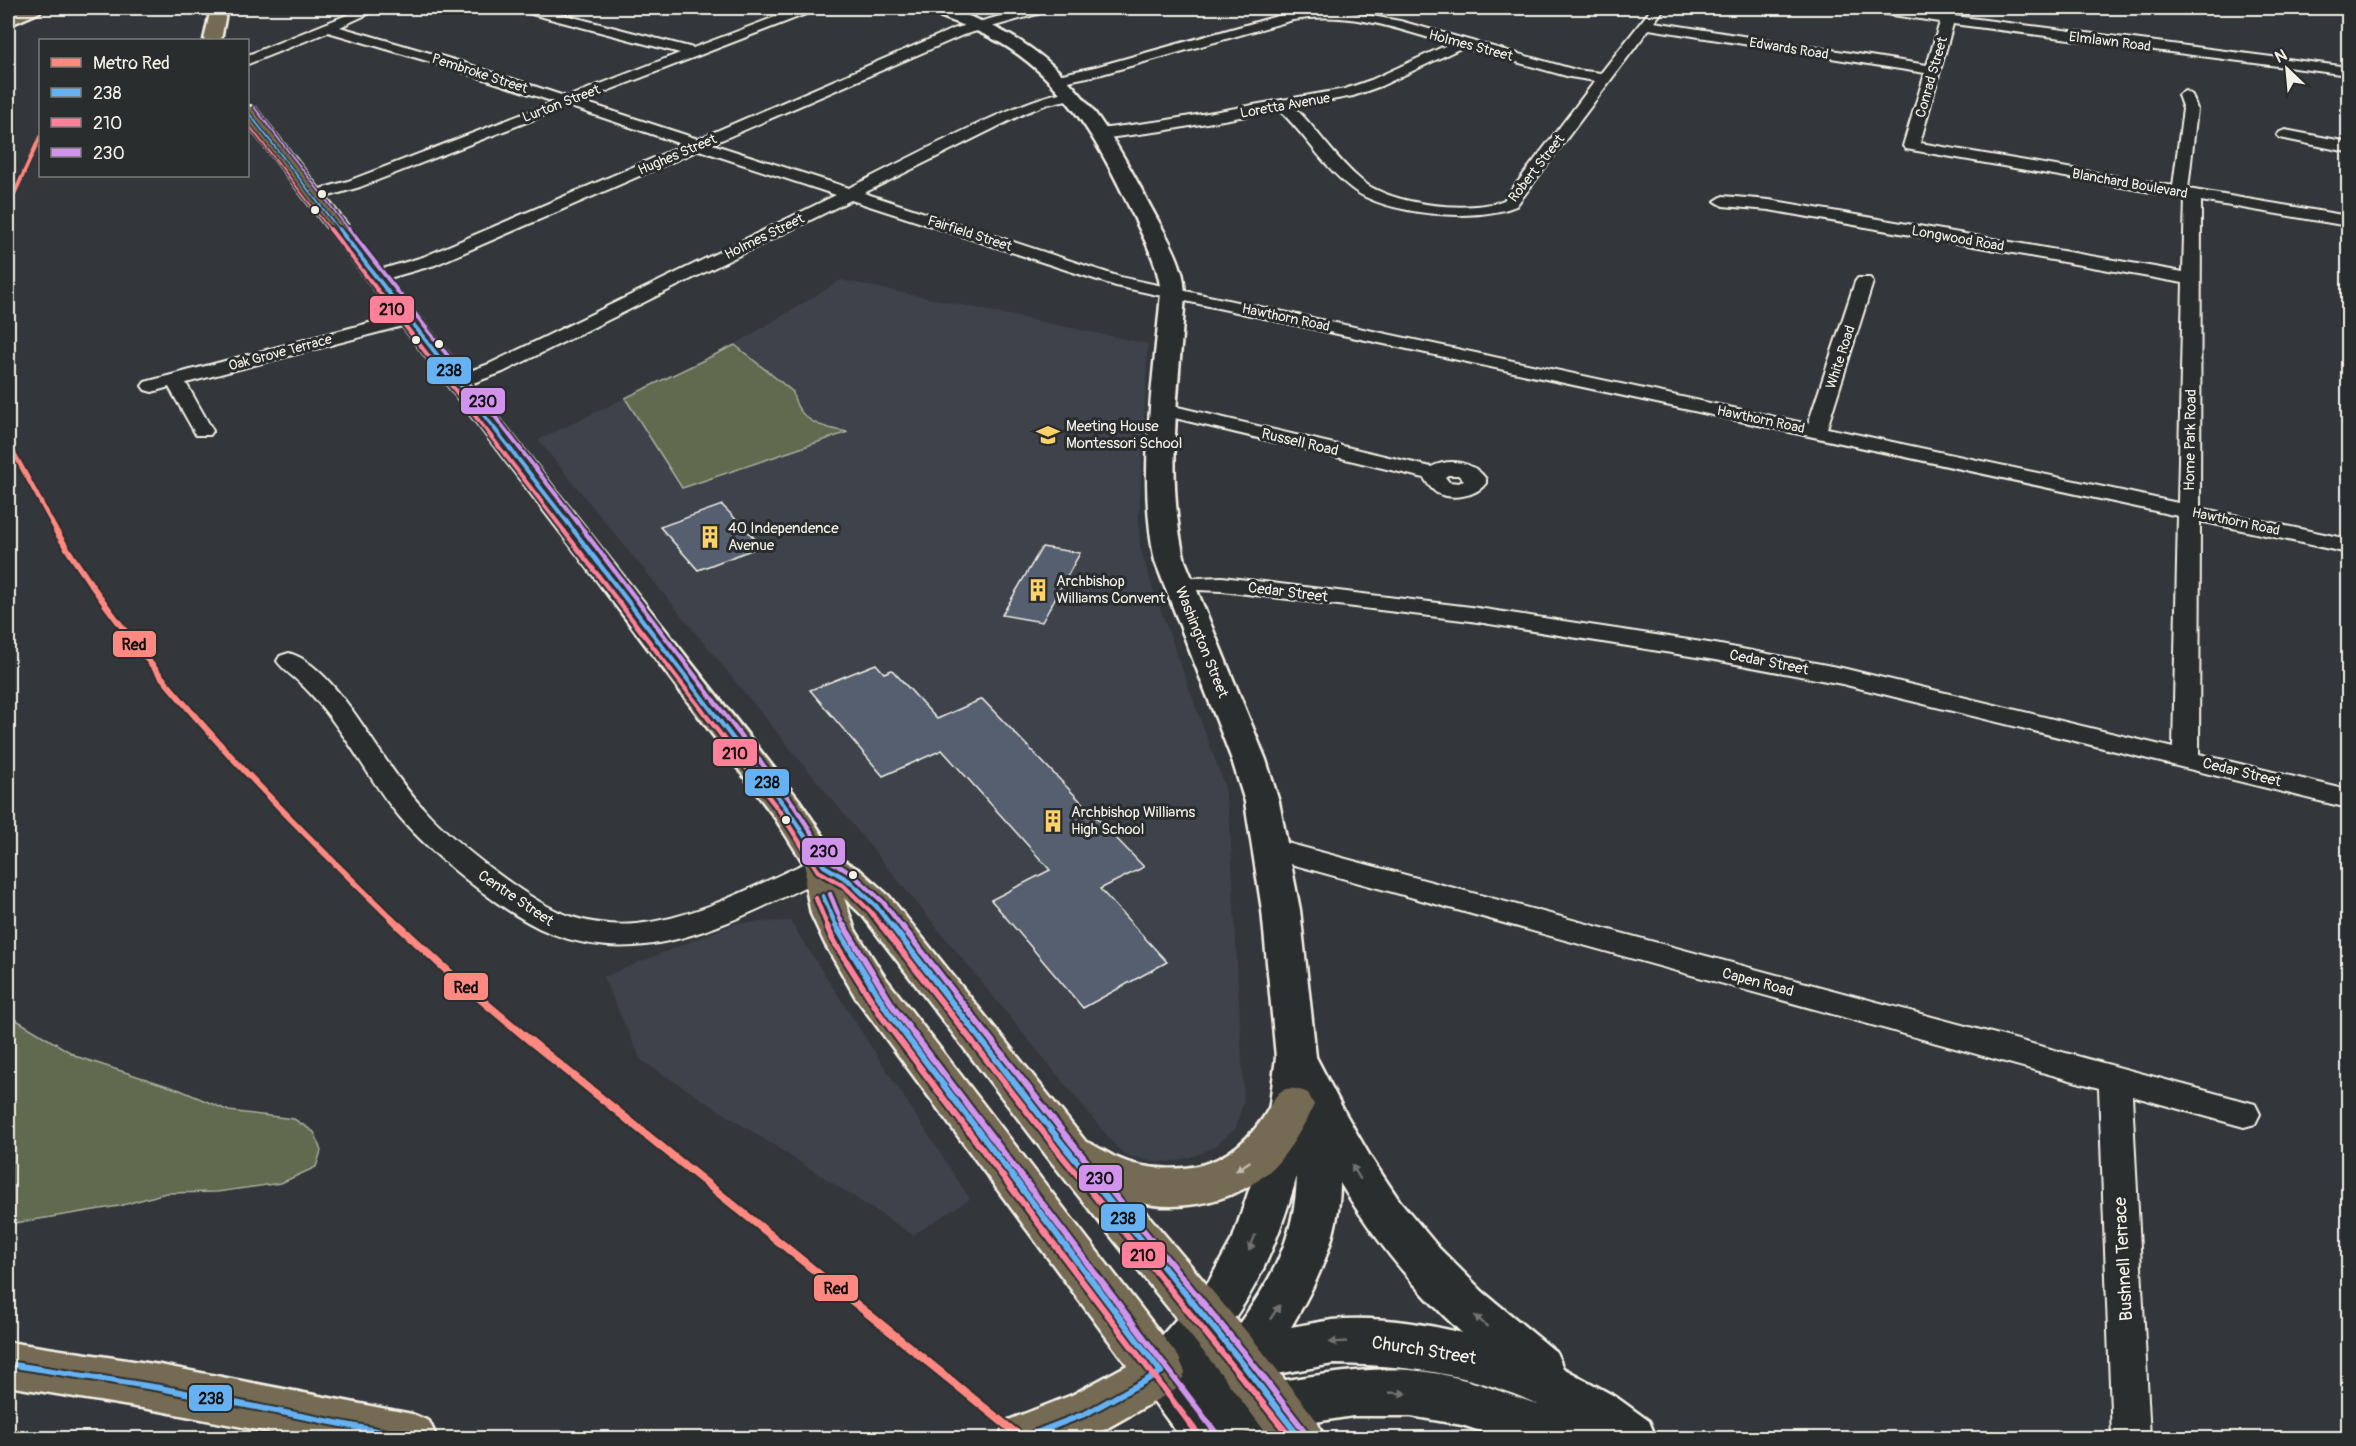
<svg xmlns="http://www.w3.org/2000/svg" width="2356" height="1446" viewBox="0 0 2356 1446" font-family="Pangolin,sans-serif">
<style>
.built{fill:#3d434b}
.green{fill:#5e6a50;stroke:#a9ae9c;stroke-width:1.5}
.building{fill:#555e6f;stroke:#f4f1e8;stroke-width:1.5}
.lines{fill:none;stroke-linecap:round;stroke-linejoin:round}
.street-casing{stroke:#f4f1e8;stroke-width:4}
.secondary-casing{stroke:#f4f1e8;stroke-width:5}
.primary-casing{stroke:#f4f1e8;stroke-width:5}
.highway-casing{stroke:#f4f1e8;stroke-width:5}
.street{fill:#2a2d2e;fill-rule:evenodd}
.secondary{fill:#2a2d2e;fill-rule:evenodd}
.primary{fill:#746b52;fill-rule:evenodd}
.highway{fill:#746b52;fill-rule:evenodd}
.bus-1-far3-casing{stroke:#2a2d2e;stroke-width:4.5}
.bus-1-far2-casing{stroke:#2a2d2e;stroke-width:8}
.bus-1-far1-casing{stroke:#2a2d2e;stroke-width:9}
.bus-1-casing{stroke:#2a2d2e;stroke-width:10}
.bus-2-far3-casing{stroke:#2a2d2e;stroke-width:4.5}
.bus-2-far2-casing{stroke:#2a2d2e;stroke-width:8}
.bus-2-far1-casing{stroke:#2a2d2e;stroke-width:9}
.bus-2-casing{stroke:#2a2d2e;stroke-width:10}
.bus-3-far3-casing{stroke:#2a2d2e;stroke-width:4.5}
.bus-3-far2-casing{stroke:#2a2d2e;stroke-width:8}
.bus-3-far1-casing{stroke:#2a2d2e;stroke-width:9}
.bus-3-casing{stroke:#2a2d2e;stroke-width:10}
.bus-1-far3{stroke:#66b1f2;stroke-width:2}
.bus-1-far2{stroke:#66b1f2;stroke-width:4}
.bus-1-far1{stroke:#66b1f2;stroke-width:4.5}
.bus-1{stroke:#66b1f2;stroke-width:6}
.bus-2-far3{stroke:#ff8098;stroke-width:2}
.bus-2-far2{stroke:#ff8098;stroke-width:4}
.bus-2-far1{stroke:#ff8098;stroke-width:4.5}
.bus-2{stroke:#ff8098;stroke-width:6}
.bus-3-far3{stroke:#d193ec;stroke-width:2}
.bus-3-far2{stroke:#d193ec;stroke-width:4}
.bus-3-far1{stroke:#d193ec;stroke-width:4.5}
.bus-3{stroke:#d193ec;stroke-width:6}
.metro-1-far3-casing{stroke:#2a2d2e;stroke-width:6}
.metro-1-far2-casing{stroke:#2a2d2e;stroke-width:8}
.metro-1-far1-casing{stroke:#2a2d2e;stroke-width:10}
.metro-1-casing{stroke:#2a2d2e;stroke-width:12}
.metro-1-far3{stroke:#ff8880;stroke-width:4}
.metro-1-far2{stroke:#ff8880;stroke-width:4.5}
.metro-1-far1{stroke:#ff8880;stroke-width:6}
.metro-1{stroke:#ff8880;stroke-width:8}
.oneway{fill:#c1bbac}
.oneway2{fill:#71726f}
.bus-dot{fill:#f4f1e8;stroke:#2a2d2e;stroke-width:2}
.labels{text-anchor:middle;stroke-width:6;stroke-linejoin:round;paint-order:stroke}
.far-street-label{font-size:14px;fill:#f4f1e8;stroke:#2a2d2e}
.poi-label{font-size:15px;fill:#f4f1e8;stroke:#2a2d2e;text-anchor:start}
.street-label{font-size:15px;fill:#f4f1e8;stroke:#2a2d2e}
.near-street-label{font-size:18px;fill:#f4f1e8;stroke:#2a2d2e}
.line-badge{stroke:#2a2d2e;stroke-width:2}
.pale-badge-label{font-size:16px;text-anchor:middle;font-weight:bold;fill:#111}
</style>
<rect width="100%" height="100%" fill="#33373b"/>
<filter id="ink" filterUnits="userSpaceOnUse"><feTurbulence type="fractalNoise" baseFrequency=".0167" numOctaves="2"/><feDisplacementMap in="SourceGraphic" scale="12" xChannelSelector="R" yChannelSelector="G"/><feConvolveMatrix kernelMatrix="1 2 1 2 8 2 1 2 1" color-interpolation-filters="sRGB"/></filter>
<g filter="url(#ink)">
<!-- built -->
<path class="built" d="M841,280L1148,344L1139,516L1140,546L1152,586L1224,784L1230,824L1244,1100L1236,1128L1214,1147L1197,1155L1177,1161L1153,1162L1126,1155L1117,1148L538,440L734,345Z
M790,921L970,1199L913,1235L641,1060L603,977L736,923Z"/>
<!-- green -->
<path class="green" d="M735,345L793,392C797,421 822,428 848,432L682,488L625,398Z
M8,1015L78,1057L180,1090L229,1111L294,1119L314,1132L321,1151L316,1167L281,1183L217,1192L166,1193L119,1206L8,1224Z"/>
<!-- building -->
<path class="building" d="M722,505L762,546L698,570L660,527Z
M1042,547L1080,553L1042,622L1002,615Z
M876,664L884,673L892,670L937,719L982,699L1144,867L1100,889L1167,962L1083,1008L991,900L1050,870L942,750L883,776L810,690Z"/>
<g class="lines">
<!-- street casing -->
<g class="street-casing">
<path id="street" d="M364,8H381L340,27L461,62L567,97L680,53L520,11L519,8H538L693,48L799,8H815L814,11L581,101L698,139L953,29L1030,8H1049L1048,11L963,35L712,144L849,188C887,170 1044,84 1076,92L1078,95L1076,98L1048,104L1025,113L864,193L1120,277L1808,424L1855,282L1858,278H1870L1873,282L1827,428L2178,503L2183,283L1769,210L1723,206L1715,201L1723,196L1769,200L2183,272L2185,198L1906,149L1903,146L1925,73L1649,29L1516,206C1477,223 1384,215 1351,188C1323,166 1305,134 1279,110L1162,131L1100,139L1092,134L1100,129L1162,121L1345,89L1371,80L1449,44C1397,28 1348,11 1293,20L1102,74L1058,83L1051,79L1053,76L1095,67L1292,12L1333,9L1400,21L1576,70L1601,73L1652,8H1665L1654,22L1927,65L1940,22L1872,12L1866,8H1895L1943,14L1945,8H1957L1955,16L2348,67V75L1953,24L1920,143L2173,186L2183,109L2178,95L2185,91L2192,95L2197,109L2188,189L2348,216V226L2201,201L2200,508L2348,539V553L2200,521L2199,754L2348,790V808L1842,684L1715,660L1471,621L1222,591L1171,589L1167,584L1171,579L1222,577L1471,607L1715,644L1842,668L2173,748L2178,516L1116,286L851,200L503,372L465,386H451L448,382L451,378L489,364L836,195L699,150L435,265L375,282L369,281L366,277L369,273L423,257L684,145L568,106L360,187L312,201L306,199L304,196L306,193L348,181L554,102L451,68L328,32L248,64V55ZM1463,47L1570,77L1595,81L1504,200C1471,214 1391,205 1362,181C1336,160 1318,130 1294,107L1353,96L1381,86Z
M2337,8H2348V12L2339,11Z
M2285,130L2348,142V152L2280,138L2277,135L2280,132Z
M407,313L414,315L416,319L414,323L186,383L213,431L210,435H196L169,387L152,392L145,390L142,386L145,382Z
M1165,404L1431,467C1450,458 1473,461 1486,479V483C1476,497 1452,500 1437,493C1432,490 1427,483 1424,478L1158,414L1155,410L1158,406ZM1448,475H1458L1464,480L1459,483L1449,482L1445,477Z
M289,653C322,662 357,716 375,744C390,766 405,789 424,809C452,841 530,903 569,916C590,923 614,926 636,924C699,918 758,884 814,859L824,856L834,859L838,866L834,873C773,901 702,942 634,946C606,948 576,943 550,933C503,914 425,850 394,810C374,785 359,757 340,731C328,714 315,697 300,683C292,675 283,670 277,661L280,656Z
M1272,839L2255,1104L2260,1114L2255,1124L2244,1127L2132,1096L2150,1438H2112L2099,1088L1262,856L1258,849L1262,842Z"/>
</g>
<!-- secondary casing -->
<g class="secondary-casing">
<path id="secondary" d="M927,8C947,6 964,14 983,22C1067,57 1109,126 1149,204C1160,225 1175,248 1181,270C1184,277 1184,286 1185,293C1180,379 1164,477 1185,561L1266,760L1279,802L1300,910L1316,1057L1344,1111L1371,1158L1399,1200L1439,1248L1483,1292L1556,1352L1563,1368L1616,1397L1649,1421L1656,1438H1593L1587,1434L1588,1438H1502L1462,1425L1411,1416H1353L1233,1435L1234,1438H1181L1144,1388L1137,1372L1144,1356L1208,1283L1233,1238L1253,1178L1267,1127L1276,1057L1262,910L1245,802L1232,760L1155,561C1137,477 1154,378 1161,293C1158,263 1146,244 1134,217C1106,157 1074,95 1019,55C993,35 959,24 929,12ZM1297,1176C1295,1243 1268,1287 1228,1338L1218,1340C1258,1292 1280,1236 1297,1176ZM1340,1183C1374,1239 1414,1289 1462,1333C1422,1323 1373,1316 1332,1320C1318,1322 1304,1325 1291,1327C1317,1283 1340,1236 1340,1183ZM1333,1364C1405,1365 1473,1373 1539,1405C1497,1390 1454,1373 1410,1370C1355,1367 1302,1378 1249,1386L1255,1378Z"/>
</g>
<!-- primary casing -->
<g class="primary-casing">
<path id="primary" d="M22,8H42L40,12L8,26V15Z
M211,8H227L221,40H204Z
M248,106L255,108L799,800L837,857L861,871L889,896L1086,1142C1097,1146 1105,1152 1115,1157C1136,1167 1161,1170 1184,1168C1218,1165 1244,1146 1263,1118C1268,1111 1272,1100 1278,1094C1286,1085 1298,1089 1308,1093L1314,1105C1303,1127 1291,1149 1274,1167C1240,1201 1182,1213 1137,1202L1256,1343L1317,1421L1324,1438H1270L1222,1375L1049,1159L863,916L844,898L855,930L884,976L1178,1356L1185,1372L1178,1388L1161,1395L1144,1388L856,998L825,944L811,914L805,883L806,867L775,818L569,543L248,124Z"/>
</g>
<!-- highway casing -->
<g class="highway-casing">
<path id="highway" d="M8,1342L160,1365L412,1414L429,1421L437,1438H299L160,1411L8,1386Z
M1161,1349L1178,1356L1185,1372L1178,1388L1104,1430L1082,1438H999L1006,1421L1072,1395L1144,1356Z"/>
</g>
<!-- street -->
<use href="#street" class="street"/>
<!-- secondary -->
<use href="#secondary" class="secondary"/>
<!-- primary -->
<use href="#primary" class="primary"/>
<!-- highway -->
<use href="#highway" class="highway"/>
<!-- bus-1-far3 casing -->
<g class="bus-1-far3-casing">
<path id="bus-1-far3" d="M248,112L340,231"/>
</g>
<!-- bus-1-far2 casing -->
<g class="bus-1-far2-casing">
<path id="bus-1-far2" d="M339,229L575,532"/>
</g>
<!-- bus-1-far1 casing -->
<g class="bus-1-far1-casing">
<path id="bus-1-far1" d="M574,531L787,809L824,866L848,880L876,906L893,928
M823,896L837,928"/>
</g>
<!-- bus-1 casing -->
<g class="bus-1-casing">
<path id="bus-1" d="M836,926L888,1012L1161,1372L1087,1413L1023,1438
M892,926L1064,1146L1239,1359L1300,1438
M8,1364L160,1388L412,1438"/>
</g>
<!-- bus-2-far3 casing -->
<g class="bus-2-far3-casing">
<path id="bus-2-far3" d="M248,124L331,231"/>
</g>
<!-- bus-2-far2 casing -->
<g class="bus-2-far2-casing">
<path id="bus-2-far2" d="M330,229L565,532"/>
</g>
<!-- bus-2-far1 casing -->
<g class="bus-2-far1-casing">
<path id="bus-2-far1" d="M564,531L781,813L818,871L844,886L870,911L883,928
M816,898L828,928"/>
</g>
<!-- bus-2 casing -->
<g class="bus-2-casing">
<path id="bus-2" d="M827,926L833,940L882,1017L1201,1438
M882,926L1058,1151L1291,1438"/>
</g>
<!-- bus-3-far3 casing -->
<g class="bus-3-far3-casing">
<path id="bus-3-far3" d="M254,107L350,231"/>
</g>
<!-- bus-3-far2 casing -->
<g class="bus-3-far2-casing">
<path id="bus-3-far2" d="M349,229L585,532"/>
</g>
<!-- bus-3-far1 casing -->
<g class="bus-3-far1-casing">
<path id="bus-3-far1" d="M584,531L793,804L829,860L852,874L882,901L903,928
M830,894L844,928"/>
</g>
<!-- bus-3 casing -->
<g class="bus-3-casing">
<path id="bus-3" d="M844,926L894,1008L1216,1433
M902,926L1070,1141L1245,1354L1306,1433"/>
</g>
<!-- bus-1-far3 -->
<use href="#bus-1-far3" class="bus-1-far3"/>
<!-- bus-1-far2 -->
<use href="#bus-1-far2" class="bus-1-far2"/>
<!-- bus-1-far1 -->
<use href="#bus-1-far1" class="bus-1-far1"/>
<!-- bus-1 -->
<use href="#bus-1" class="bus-1"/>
<!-- bus-2-far3 -->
<use href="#bus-2-far3" class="bus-2-far3"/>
<!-- bus-2-far2 -->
<use href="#bus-2-far2" class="bus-2-far2"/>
<!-- bus-2-far1 -->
<use href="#bus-2-far1" class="bus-2-far1"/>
<!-- bus-2 -->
<use href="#bus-2" class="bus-2"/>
<!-- bus-3-far3 -->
<use href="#bus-3-far3" class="bus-3-far3"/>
<!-- bus-3-far2 -->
<use href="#bus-3-far2" class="bus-3-far2"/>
<!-- bus-3-far1 -->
<use href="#bus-3-far1" class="bus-3-far1"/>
<!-- bus-3 -->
<use href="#bus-3" class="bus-3"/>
<!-- metro-1-far3 casing -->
<g class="metro-1-far3-casing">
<path id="metro-1-far3" d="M8,208L40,137"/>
</g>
<!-- metro-1-far2 casing -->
<g class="metro-1-far2-casing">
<path id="metro-1-far2" d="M8,442L57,532"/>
</g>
<!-- metro-1-far1 casing -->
<g class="metro-1-far1-casing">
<path id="metro-1-far1" d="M56,531C149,682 275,805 401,928"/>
</g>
<!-- metro-1 casing -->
<g class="metro-1-casing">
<path id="metro-1" d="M399,926L452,975L528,1039L1022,1438"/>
</g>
<!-- metro-1-far3 -->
<use href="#metro-1-far3" class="metro-1-far3"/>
<!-- metro-1-far2 -->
<use href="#metro-1-far2" class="metro-1-far2"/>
<!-- metro-1-far1 -->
<use href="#metro-1-far1" class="metro-1-far1"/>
<!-- metro-1 -->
<use href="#metro-1" class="metro-1"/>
</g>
<!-- one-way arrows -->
<defs><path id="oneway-solid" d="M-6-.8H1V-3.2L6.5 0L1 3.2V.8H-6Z" transform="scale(1.5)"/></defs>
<use class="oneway" href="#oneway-solid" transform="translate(1243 1166) rotate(146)"/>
<g class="oneway2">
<use href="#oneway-solid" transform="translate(1356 1172) rotate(-121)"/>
<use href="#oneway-solid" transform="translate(1252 1243) rotate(112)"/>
<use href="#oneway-solid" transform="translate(1275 1312) rotate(-56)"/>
<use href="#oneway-solid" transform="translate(1481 1321) rotate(-138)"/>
<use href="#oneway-solid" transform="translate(1338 1342) rotate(177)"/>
<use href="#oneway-solid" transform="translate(1398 1393) rotate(3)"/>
</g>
</g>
<!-- icons -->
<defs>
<g id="school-bare" transform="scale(1.8)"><path d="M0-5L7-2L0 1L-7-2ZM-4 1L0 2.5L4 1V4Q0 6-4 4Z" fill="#ffd166" stroke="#2a2d2e" stroke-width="2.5" paint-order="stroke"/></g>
<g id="building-bare" transform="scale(1.8)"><path d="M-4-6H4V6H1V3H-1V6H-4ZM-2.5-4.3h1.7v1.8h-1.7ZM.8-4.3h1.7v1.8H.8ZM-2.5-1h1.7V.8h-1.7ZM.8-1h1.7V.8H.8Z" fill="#ffd166" stroke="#2a2d2e" stroke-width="2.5" paint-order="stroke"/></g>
</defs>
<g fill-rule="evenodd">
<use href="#school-bare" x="1048" y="435"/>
<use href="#building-bare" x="710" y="537"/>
<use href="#building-bare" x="1038" y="590"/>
<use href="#building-bare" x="1053" y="821"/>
</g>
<!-- markers -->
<g class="bus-dot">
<circle cx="322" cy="194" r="5"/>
<circle cx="315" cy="210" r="5"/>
<circle cx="416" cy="340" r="5"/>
<circle cx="439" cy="344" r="5"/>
<circle cx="786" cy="820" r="5"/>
<circle cx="853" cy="875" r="5"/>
</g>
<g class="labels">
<!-- far-street labels -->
<g class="far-street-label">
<text transform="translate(2110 41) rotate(7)" y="5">Elmlawn Road</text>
<text transform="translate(1471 45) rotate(15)" y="5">Holmes Street</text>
<text transform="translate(1789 48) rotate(9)" y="5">Edwards Road</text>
<text transform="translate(480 73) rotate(18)" y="5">Pembroke Street</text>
<text transform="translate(1931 77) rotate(-74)" y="5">Conrad Street</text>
<text transform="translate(561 103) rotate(-21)" y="5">Lurton Street</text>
<text transform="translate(1285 105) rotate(-10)" y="5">Loretta Avenue</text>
<text transform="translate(677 154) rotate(-23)" y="5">Hughes Street</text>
<text transform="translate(1536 168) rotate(-52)" y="5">Robert Street</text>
<text transform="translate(2130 183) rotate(10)" y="5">Blanchard Boulevard</text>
<text transform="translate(970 233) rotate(18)" y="5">Fairfield Street</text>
<text transform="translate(764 236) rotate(-26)" y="5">Holmes Street</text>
<text transform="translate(1958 238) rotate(10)" y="5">Longwood Road</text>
<text transform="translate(1286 317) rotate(12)" y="5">Hawthorn Road</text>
<text transform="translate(280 352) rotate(-15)" y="5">Oak Grove Terrace</text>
<text transform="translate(1840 357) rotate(-72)" y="5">White Road</text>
<text transform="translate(1761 419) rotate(12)" y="5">Hawthorn Road</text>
<text transform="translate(2236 521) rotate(12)" y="5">Hawthorn Road</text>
</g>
<!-- poi labels -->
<g class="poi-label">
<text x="1066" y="431">Meeting House<tspan x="1066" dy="17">Montessori School</tspan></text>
<text x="728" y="533">40 Independence<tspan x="728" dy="17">Avenue</tspan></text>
<text x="1056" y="586">Archbishop<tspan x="1056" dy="17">Williams Convent</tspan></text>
<text x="1071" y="817">Archbishop Williams<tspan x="1071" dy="17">High School</tspan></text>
</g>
<!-- street labels -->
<g class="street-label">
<text transform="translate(2190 440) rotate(-89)" y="5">Home Park Road</text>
<text transform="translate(1300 442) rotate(13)" y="5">Russell Road</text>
<text transform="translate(1288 592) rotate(7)" y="5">Cedar Street</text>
<text transform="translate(1202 642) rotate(68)" y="5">Washington Street</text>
<text transform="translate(1769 662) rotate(11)" y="5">Cedar Street</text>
<text transform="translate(2242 772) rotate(14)" y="5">Cedar Street</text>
<text transform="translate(516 898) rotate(34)" y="5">Centre Street</text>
<text transform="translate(1758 982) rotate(15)" y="5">Capen Road</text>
</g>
<!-- near-street labels -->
<g class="near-street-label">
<text transform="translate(2123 1259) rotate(-93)" y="6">Bushnell Terrace</text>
<text transform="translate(1424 1350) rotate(9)" y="6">Church Street</text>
</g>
</g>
<g class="line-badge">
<rect x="369" y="295" width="46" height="29" rx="6" fill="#ff8098"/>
<rect x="426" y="356" width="46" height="29" rx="6" fill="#66b1f2"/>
<rect x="460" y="387" width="46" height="28" rx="6" fill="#d193ec"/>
<rect x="112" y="630" width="45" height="28" rx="6" fill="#ff8880"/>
<rect x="712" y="738" width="46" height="29" rx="6" fill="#ff8098"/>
<rect x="744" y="768" width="46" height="29" rx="6" fill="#66b1f2"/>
<rect x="801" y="837" width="45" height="29" rx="6" fill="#d193ec"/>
<rect x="443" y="972" width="46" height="29" rx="6" fill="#ff8880"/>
<rect x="1078" y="1164" width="45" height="28" rx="6" fill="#d193ec"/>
<rect x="1100" y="1203" width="46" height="29" rx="6" fill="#66b1f2"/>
<rect x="1121" y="1241" width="45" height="28" rx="6" fill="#ff8098"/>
<rect x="813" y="1274" width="46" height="28" rx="6" fill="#ff8880"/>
<rect x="188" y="1384" width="45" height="28" rx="6" fill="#66b1f2"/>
</g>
<g class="pale-badge-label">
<text x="392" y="315">210</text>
<text x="449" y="376">238</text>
<text x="483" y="407">230</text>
<text x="134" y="650">Red</text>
<text x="735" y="759">210</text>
<text x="767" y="788">238</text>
<text x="824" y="857">230</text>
<text x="466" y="993">Red</text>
<text x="1100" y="1184">230</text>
<text x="1123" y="1224">238</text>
<text x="1143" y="1261">210</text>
<text x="836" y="1294">Red</text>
<text x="211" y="1404">238</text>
</g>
<!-- margin -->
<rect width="2356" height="1446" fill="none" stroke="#2a2d2e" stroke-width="30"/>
<rect x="15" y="15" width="2326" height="1416" fill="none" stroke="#f4f1e8" stroke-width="2" filter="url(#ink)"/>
<!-- legend -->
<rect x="39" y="39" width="210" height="138" fill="#2a2d2e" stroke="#7b7b78" stroke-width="1.5"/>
<rect x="51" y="58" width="30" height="9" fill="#ff8880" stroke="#7b7b78" stroke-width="1.5"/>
<text x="93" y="69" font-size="18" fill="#f4f1e8">Metro Red</text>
<rect x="51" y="88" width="30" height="9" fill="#66b1f2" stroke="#7b7b78" stroke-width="1.5"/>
<text x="93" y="99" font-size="18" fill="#f4f1e8">238</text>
<rect x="51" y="118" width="30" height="9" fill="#ff8098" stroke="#7b7b78" stroke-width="1.5"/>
<text x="93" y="129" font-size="18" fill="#f4f1e8">210</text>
<rect x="51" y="148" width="30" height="9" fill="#d193ec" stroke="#7b7b78" stroke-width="1.5"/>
<text x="93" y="159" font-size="18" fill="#f4f1e8">230</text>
<!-- north arrow -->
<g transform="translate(2287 69) rotate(334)" stroke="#2a2d2e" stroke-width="4.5" paint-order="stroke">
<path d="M0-4.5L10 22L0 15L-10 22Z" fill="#f4f1e8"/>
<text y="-9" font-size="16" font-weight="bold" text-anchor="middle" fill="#f4f1e8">N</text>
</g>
</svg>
